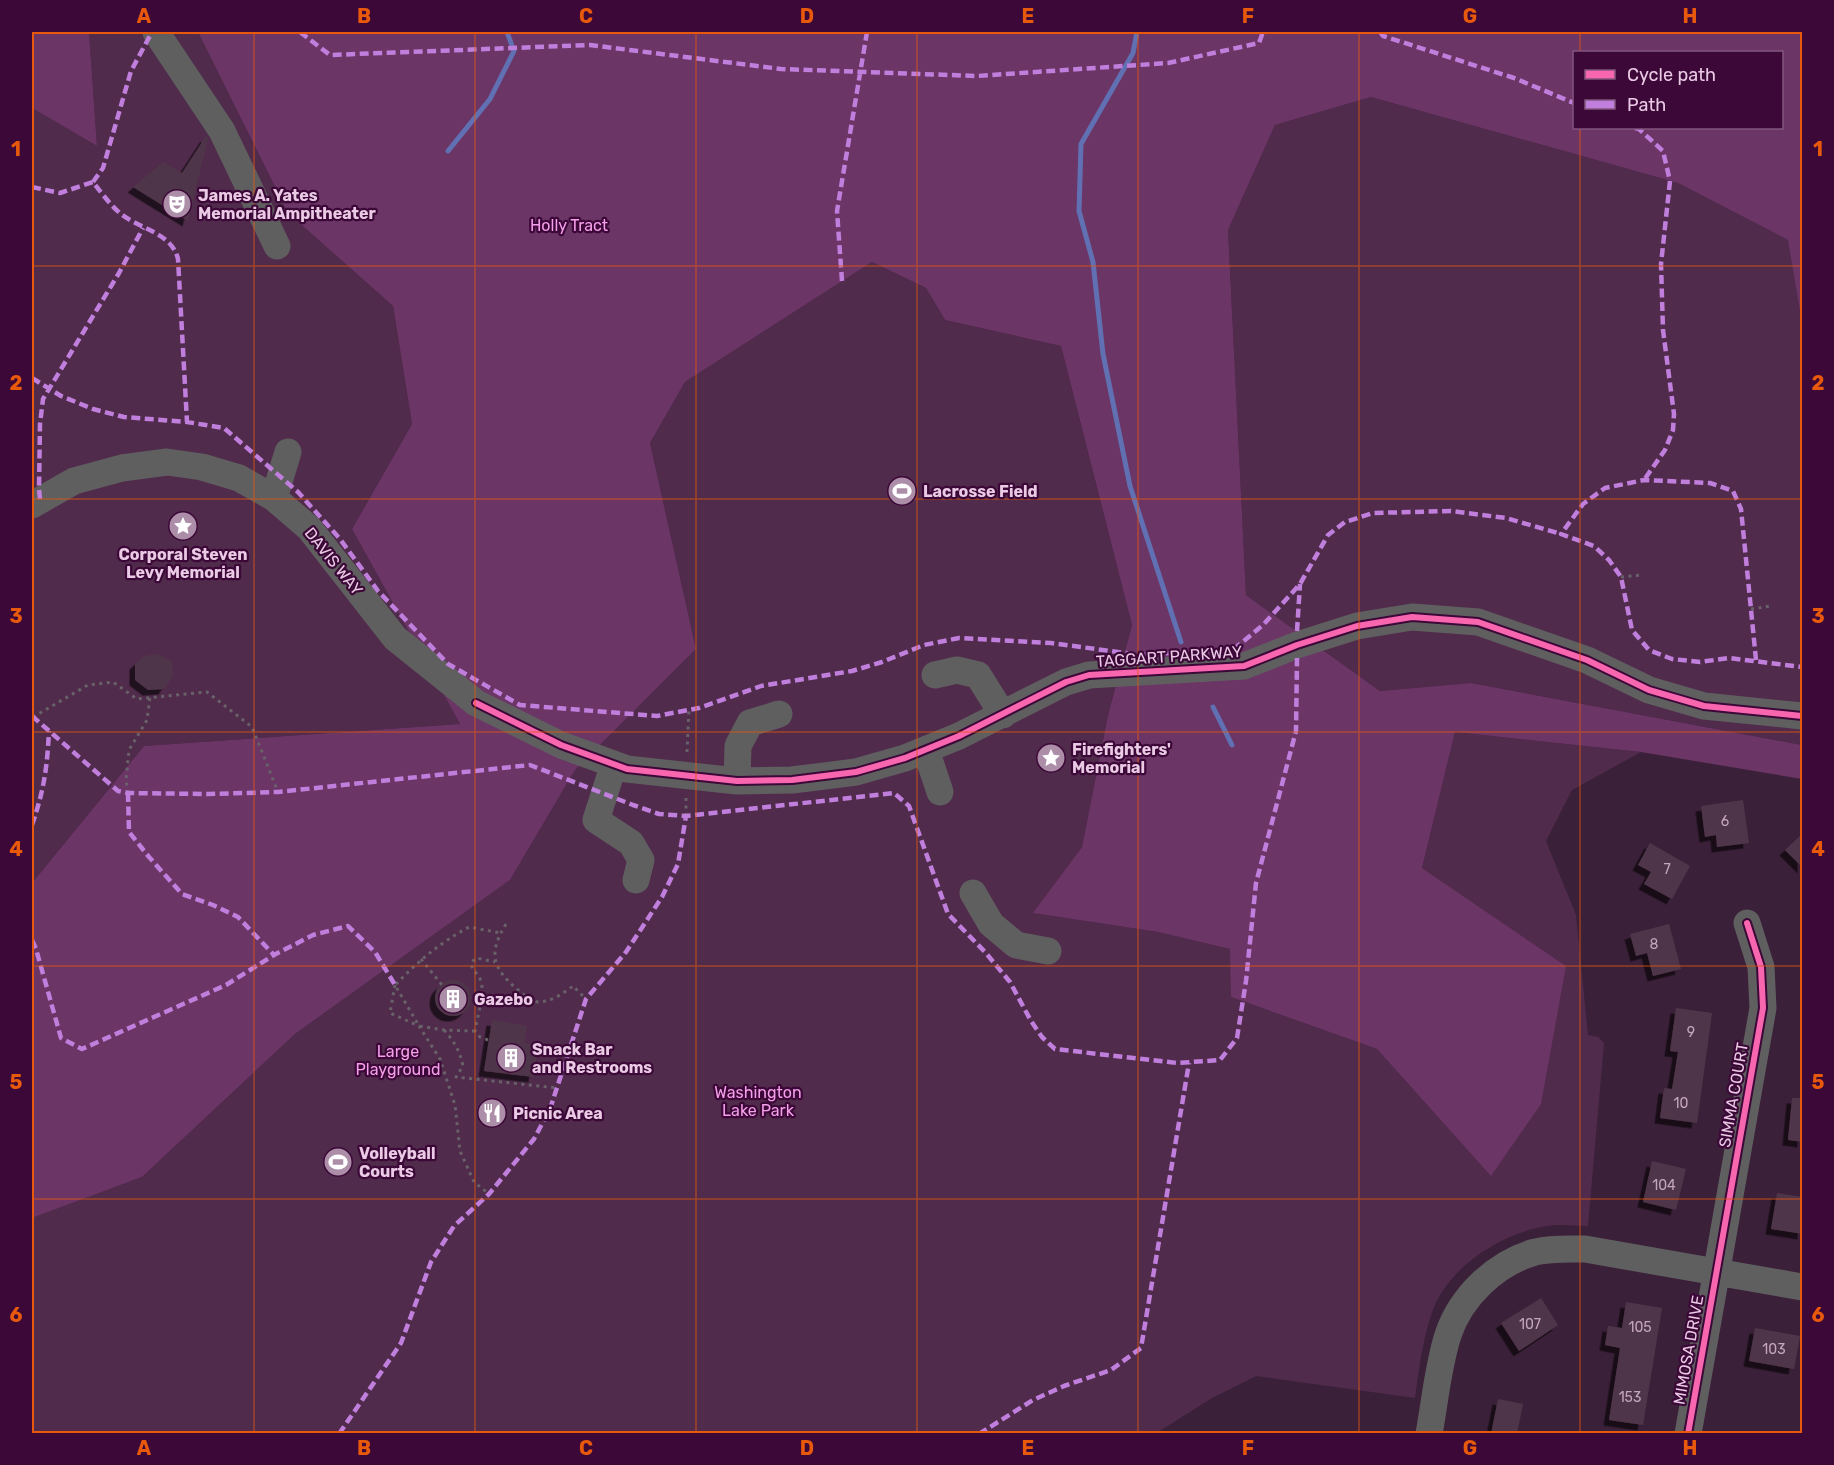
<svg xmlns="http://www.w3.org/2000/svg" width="1834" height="1465" viewBox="0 0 1834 1465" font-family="Rubik,sans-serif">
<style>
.green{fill:#502b4b}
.forest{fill:#6b3566;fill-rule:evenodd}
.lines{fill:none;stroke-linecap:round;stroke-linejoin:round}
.stream{stroke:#6170b2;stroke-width:5}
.building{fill:#503648;filter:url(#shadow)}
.path{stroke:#696169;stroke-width:3;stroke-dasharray:3 4.5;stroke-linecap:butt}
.minor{stroke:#605f60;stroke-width:27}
.quiet{stroke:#c07fdc;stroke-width:4.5;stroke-dasharray:9 4.5;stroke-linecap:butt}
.cycleway-casing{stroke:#3c0838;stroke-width:10}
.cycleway{stroke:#f766af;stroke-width:6}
.grid{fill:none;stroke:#e8590c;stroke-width:1.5;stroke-opacity:0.55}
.labels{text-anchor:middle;stroke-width:4.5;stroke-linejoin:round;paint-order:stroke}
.number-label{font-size:14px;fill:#c4a5be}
.poi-label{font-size:16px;font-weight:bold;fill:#eacae5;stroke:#3c0838;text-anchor:start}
.park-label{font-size:16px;fill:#f59feb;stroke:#3c0838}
.street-label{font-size:16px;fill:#eacae5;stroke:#3c0838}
.neatline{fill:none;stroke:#e8590c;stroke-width:2}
.grid-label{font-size:20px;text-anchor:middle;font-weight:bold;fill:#e8590c}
</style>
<defs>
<filter id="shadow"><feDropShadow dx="-5.5" dy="5.5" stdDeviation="0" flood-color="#0009"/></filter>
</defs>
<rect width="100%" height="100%" fill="#3b2039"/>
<!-- green -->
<path class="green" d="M89,32H198L288,213L393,306L412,424L352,529L460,724L144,746L32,883V108L97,146Z
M1371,97L1678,183L1789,240L1802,323V745L1471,683L1380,691L1246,595L1228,230L1275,125Z
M872,262L926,288L945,320L1061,346L1132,625L1108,715L1082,847L1034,913L1158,932L1231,949V997L1377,1049L1491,1175L1566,966L1422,868L1455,732L1641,752L1572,790L1546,841L1576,915L1588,1035L1598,1037L1604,1043L1588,1226C1575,1226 1560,1224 1547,1226C1502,1233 1452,1265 1434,1307C1423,1336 1419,1368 1415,1398L1256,1376L1212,1398L1155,1434H32V1218L142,1177L295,1034L510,880L575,770L696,649L650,443L685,382Z"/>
<!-- forest -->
<path class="forest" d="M32,32H89L97,146L32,108Z
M198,32H1802V323L1788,240L1678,183L1371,97L1275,125L1228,230L1246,595L1380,691L1471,683L1802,745V779L1641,752L1455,732L1422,868L1566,966L1541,1104L1491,1176L1377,1049L1231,997L1230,949L1158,932L1033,913L1082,847L1108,715L1132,625L1061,346L945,320L926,288L872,262L685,382L650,443L696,649L575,770L510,880L295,1034L142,1177L32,1218V883L144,746L460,724L352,529L412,424L393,306L288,213ZM1574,52H1782V128H1574Z"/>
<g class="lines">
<!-- stream -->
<path class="stream" d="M1137,32L1133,53L1081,144L1079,211L1093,262L1103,354L1130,486L1181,642
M448,151L490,99L514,51L507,32
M1213,707L1232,745"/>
</g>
<!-- building -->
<path class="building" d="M206,136L208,139L188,221L133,187L163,162L182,173Z
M159,654L172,662L173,676L164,689L148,690L135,680V664L144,656Z
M1743,800L1749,843L1717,847L1716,835L1705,837L1701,806Z
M1803,833V868L1785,850Z
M1650,843L1690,866L1672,899L1644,884L1651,872L1638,865Z
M1669,924L1681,969L1653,976L1647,953L1636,956L1630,934Z
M435 998a18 18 0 1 1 36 0a18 18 0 1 1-36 0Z
M1676,1008L1712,1013L1697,1123L1660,1118L1664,1088L1672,1089L1678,1052L1670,1051Z
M492,1020L527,1026L524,1043L538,1045L534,1077L484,1071Z
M1792,1098H1803V1142L1788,1140Z
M1652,1161L1686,1169L1676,1210L1643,1202Z
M1777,1193L1803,1197V1234L1771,1229Z
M1541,1298L1558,1325L1519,1351L1501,1323Z
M1626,1302L1662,1308L1643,1425L1609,1420L1620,1348L1605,1345L1608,1326L1622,1328Z
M1755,1328L1800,1336L1794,1369L1749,1361Z
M1498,1399L1523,1404L1517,1434H1491Z"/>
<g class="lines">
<!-- path -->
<path class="path" d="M1621,577L1642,575
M1751,609L1771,606
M33,717L88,685L113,682L137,699L207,692L252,727L278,792
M687,752L689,709
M128,793L126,780L129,750L147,720L150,697
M686,798V816
M506,924C488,953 492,968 518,990C523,994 531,1001 538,1002C551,1002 564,993 573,986L586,999
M421,959L442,985
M395,985L390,1013L419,1026L440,1059L455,1105L460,1151L474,1182L489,1194
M444,1030C454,1041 460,1051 463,1066L456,1077L557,1088
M475,1031L444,1030L419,1026L395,985C420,960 438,944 469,927L501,933
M488,1040L480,1037L475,1031C477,1018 486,989 480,979C477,972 472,971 471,963L476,958L495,962"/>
<!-- minor -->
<path class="minor" d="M156,32L222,131L277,246
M274,498L288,452
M32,505L74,481L122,468L167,462L202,467L239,478L274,498L309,528L395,638L476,703L561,745L627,769L737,781L792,780L856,772L905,758L959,736L1066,682L1089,675L1244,666L1297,645L1357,626L1412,617L1478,622L1587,660L1649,690L1704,706L1802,716
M935,675L957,670L978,675L1003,715
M926,750L940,792
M614,764L596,820L631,843L641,860L636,880
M737,781L738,746L750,723L779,714
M973,893L991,924L1016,945L1048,951
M1429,1434C1435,1401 1438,1366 1448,1335C1461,1296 1496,1263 1535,1252C1551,1248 1568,1249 1585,1249L1802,1287
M1688,1434L1763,1008L1761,967L1747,923"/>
<!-- quiet -->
<path class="quiet" d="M300,32L330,55L590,45L781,69L977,76L1168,63L1259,43L1263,32
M1380,32L1383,36L1514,78L1574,103
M1635,128L1639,129L1663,151L1670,181L1661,264L1663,330L1674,414L1673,430L1665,450L1644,480
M93,182L103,168L131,71L152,32
M32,187L60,193L93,182C101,192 110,205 121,214C140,229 172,233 178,259L187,422
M842,281L837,211L867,32
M32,378L61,396L93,409L124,417L187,422L224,428L298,492L340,539L378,591L448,664L520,705L657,716L699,708L761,686L852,671L882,662L924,645L959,638L1051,643L1140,655L1234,649L1263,625L1300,584L1328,535L1345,522L1373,513L1451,511L1506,518L1561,534
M40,499L39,489L40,424L43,399L119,273L143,228
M1297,631L1300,584
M1756,660L1741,509L1733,491L1710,483L1644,480L1605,488L1583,504L1561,534L1594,546L1609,560L1621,577L1632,630L1649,650L1672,659L1700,662L1729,658L1802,667
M32,716L118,791L128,793L208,794L278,792L530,765L633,805L659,814L686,816L894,793L909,806L948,914L985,952L1010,982L1031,1021L1042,1037L1055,1049L1177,1063L1220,1060L1237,1038L1246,981L1256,883L1296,731L1297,658
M128,793L129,832L149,857L182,894L213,905L238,917L274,955
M32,825C44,790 47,769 49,731
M32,940L36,949L61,1038L82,1049L226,985L274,955L313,935L348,926L375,952L395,985
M339,1434L401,1343L431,1262L454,1226L489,1194L534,1139L550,1109L586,999L626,952L662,897L678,864L686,816
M979,1434L1033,1400L1064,1386L1111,1370L1141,1348L1189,1063"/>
<!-- cycleway casing -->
<g class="cycleway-casing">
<path id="cycleway" d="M476,703L561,745L627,769L737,781L792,780L856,772L905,758L959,736L1066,682L1089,675L1244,666L1297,645L1357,626L1412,617L1478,622L1587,660L1649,690L1704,706L1802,716
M1688,1434L1763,1008L1761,967L1747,923"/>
</g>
<!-- cycleway -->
<use href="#cycleway" class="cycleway"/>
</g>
<!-- grid -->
<path class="grid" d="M254,32V1434M475,32V1434M696,32V1434M917,32V1434M1138,32V1434M1359,32V1434M1580,32V52M1580,128V1434M32,266H1802M32,499H1802M32,732H1802M32,966H1802M32,1199H1802"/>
<!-- icons -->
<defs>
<g id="theatre-disc" transform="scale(1.5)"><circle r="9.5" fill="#ad8ea9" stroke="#3c0838"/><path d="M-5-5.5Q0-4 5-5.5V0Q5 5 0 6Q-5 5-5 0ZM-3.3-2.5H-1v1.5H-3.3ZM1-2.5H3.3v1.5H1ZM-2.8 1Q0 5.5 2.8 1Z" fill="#fff"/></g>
<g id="stadium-disc" transform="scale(1.5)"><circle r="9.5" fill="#ad8ea9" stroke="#3c0838"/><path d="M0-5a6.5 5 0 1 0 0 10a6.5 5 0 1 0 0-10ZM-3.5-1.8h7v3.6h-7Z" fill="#fff"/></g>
<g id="sight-disc" transform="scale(1.5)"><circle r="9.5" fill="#ad8ea9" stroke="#3c0838"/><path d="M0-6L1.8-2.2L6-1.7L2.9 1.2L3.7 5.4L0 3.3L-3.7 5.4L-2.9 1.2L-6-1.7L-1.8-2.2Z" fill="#fff"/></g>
<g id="building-disc" transform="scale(1.5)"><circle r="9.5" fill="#ad8ea9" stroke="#3c0838"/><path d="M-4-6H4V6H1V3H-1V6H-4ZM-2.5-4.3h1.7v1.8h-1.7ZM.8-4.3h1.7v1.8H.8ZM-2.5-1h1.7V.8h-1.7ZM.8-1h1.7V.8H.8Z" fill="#fff"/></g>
<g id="restaurant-disc" transform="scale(1.5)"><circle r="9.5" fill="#ad8ea9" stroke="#3c0838"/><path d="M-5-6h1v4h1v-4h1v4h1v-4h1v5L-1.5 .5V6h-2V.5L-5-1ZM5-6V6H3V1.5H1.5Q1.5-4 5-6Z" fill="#fff"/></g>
</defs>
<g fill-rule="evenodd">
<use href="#theatre-disc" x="177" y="204"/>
<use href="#stadium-disc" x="902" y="491"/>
<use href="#sight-disc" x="183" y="526"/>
<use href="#sight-disc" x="1051" y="758"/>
<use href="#building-disc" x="453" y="999"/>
<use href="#building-disc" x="511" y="1058"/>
<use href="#restaurant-disc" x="492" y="1113"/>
<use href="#stadium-disc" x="338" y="1162"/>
</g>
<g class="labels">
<!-- number labels -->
<g class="number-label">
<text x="1725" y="826">6</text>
<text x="1667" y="874">7</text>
<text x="1654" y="949">8</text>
<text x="1691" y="1037">9</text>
<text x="1681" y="1108">10</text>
<text x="1664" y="1190">104</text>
<text x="1530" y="1329">107</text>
<text x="1640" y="1332">105</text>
<text x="1774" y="1354">103</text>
<text x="1630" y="1402">153</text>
</g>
<!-- poi labels -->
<g class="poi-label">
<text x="198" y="201">James A. Yates<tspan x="198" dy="18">Memorial Ampitheater</tspan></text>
<text x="923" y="497">Lacrosse Field</text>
<text x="183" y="560" text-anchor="middle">Corporal Steven<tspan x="183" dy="18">Levy Memorial</tspan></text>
<text x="1072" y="755">Firefighters'<tspan x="1072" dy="18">Memorial</tspan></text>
<text x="474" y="1005">Gazebo</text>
<text x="532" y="1055">Snack Bar<tspan x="532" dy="18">and Restrooms</tspan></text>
<text x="513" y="1119">Picnic Area</text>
<text x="359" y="1159">Volleyball<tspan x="359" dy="18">Courts</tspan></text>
</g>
<!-- park labels -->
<g class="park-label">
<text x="569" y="231">Holly Tract</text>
<text x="398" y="1057">Large<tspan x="398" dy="18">Playground</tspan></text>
<text x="758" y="1098">Washington<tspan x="758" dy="18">Lake Park</tspan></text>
</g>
<!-- street labels -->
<g class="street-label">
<text transform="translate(334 561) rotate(51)" y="6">DAVIS WAY</text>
<text transform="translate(1169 656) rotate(-4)" y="6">TAGGART PARKWAY</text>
<text transform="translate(1733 1095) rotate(-80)" y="6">SIMMA COURT</text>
<text transform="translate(1688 1350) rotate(-80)" y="6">MIMOSA DRIVE</text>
</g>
</g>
<!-- border -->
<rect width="1834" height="1465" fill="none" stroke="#3c0838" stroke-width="66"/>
<!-- legend -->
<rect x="1573" y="51" width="210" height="78" fill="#3c0838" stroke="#82567d" stroke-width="1.5"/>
<rect x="1585" y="70" width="30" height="9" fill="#f766af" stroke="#82567d" stroke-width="1.5"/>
<text x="1627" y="81" font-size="18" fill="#eacae5">Cycle path</text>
<rect x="1585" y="100" width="30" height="9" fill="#c07fdc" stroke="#82567d" stroke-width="1.5"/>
<text x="1627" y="111" font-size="18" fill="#eacae5">Path</text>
<rect x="33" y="33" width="1768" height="1399" class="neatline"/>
<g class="grid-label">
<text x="144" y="23">A</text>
<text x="364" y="23">B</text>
<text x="586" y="23">C</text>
<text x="807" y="23">D</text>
<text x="1028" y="23">E</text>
<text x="1248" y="23">F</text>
<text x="1470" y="23">G</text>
<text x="1690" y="23">H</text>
<text x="16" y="156">1</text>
<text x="1818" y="156">1</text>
<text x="16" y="390">2</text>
<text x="1818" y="390">2</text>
<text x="16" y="623">3</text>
<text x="1818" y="623">3</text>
<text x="16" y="856">4</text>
<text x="1818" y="856">4</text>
<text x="16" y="1089">5</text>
<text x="1818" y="1089">5</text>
<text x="16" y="1322">6</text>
<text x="1818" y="1322">6</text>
<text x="144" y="1455">A</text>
<text x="364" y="1455">B</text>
<text x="586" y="1455">C</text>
<text x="807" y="1455">D</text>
<text x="1028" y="1455">E</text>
<text x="1248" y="1455">F</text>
<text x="1470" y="1455">G</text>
<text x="1690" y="1455">H</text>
</g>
</svg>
